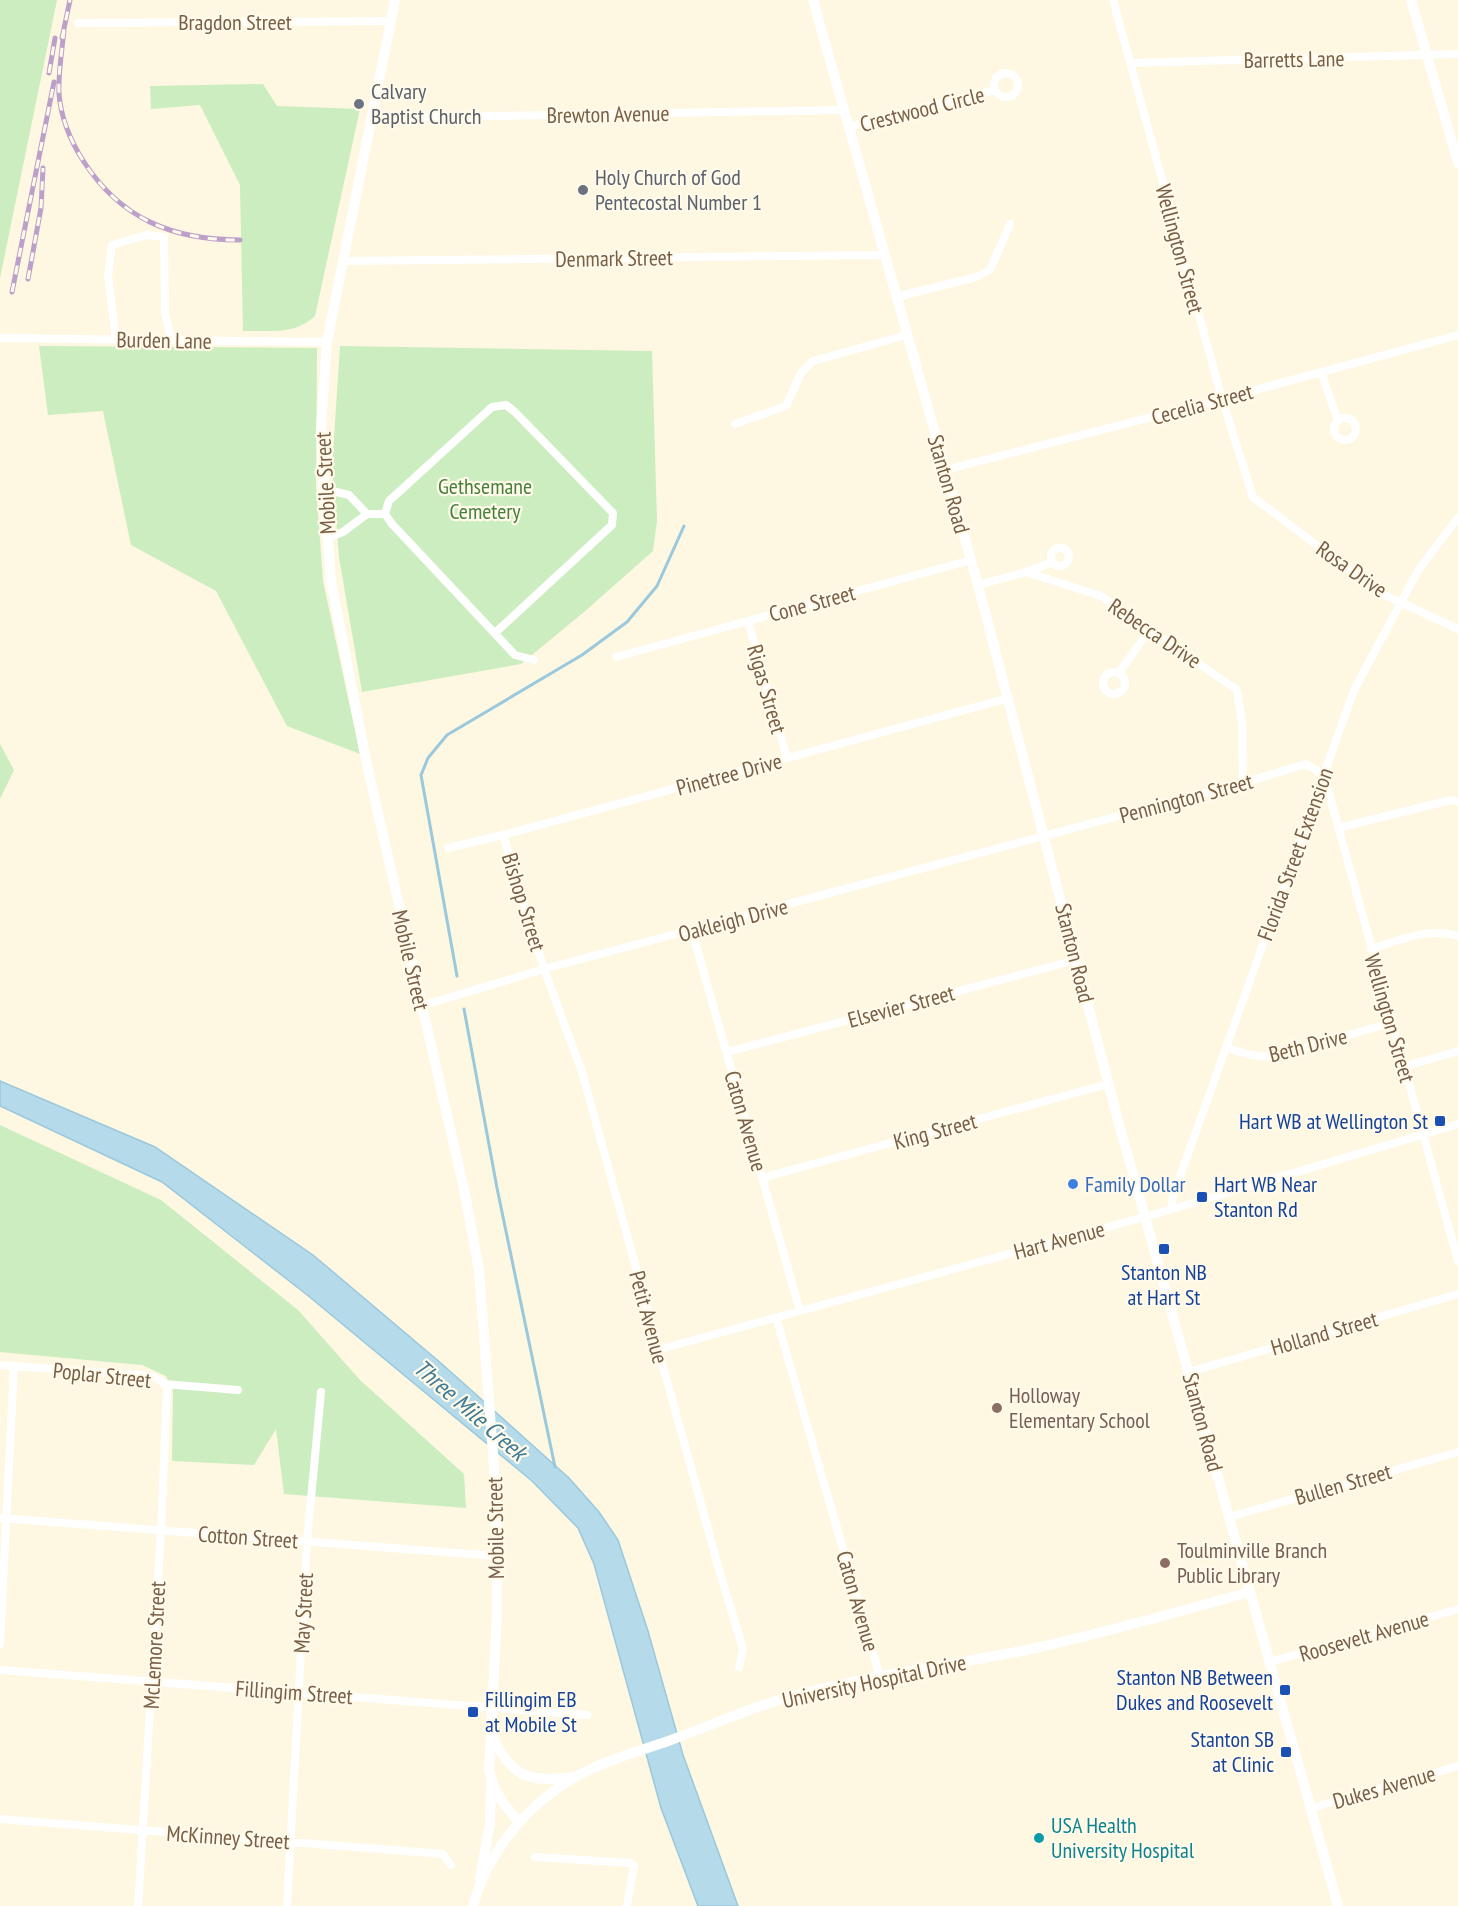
<svg xmlns="http://www.w3.org/2000/svg" width="1458" height="1906" viewBox="0 0 1458 1906" font-family="'PT Sans Narrow',sans-serif">
<style>
.green{fill:#cbedbf}
.water{fill:#b5daea;stroke:#9ac8dc;stroke-width:1.5}
.lines{fill:none;stroke-linecap:round;stroke-linejoin:round}
.stream{stroke:#9ac8dc;stroke-width:3}
.minor{stroke:#fff;stroke-width:8}
.tertiary{stroke:#fff;stroke-width:10}
.rail-casing{stroke:#bca0c9;stroke-width:5}
.rail{stroke:#fffaea;stroke-width:3;stroke-dasharray:9;stroke-linecap:butt}
.worship-dot{fill:#6b7280;stroke:#fffaea;stroke-width:2}
.transit-dot{fill:#1a4fb4;stroke:#fffaea;stroke-width:2}
.shop-dot{fill:#3f7fe0;stroke:#fffaea;stroke-width:2}
.education-dot{fill:#8d6e63;stroke:#fffaea;stroke-width:2}
.culture-dot{fill:#0f9aa8;stroke:#fffaea;stroke-width:2}
.labels{text-anchor:middle;stroke-width:4.5;stroke-linejoin:round;paint-order:stroke}
.street-label{font-size:22px;fill:#785f46;stroke:#fffaea}
.worship-label{font-size:22px;fill:#5b616d;stroke:#fffaea;text-anchor:start}
.park-label{font-size:22px;fill:#46803d;stroke:#fffaea}
.transit-label{font-size:22px;fill:#164399;stroke:#fffaea;text-anchor:end}
.shop-label{font-size:22px;fill:#366cbe;stroke:#fffaea;text-anchor:start}
.education-label{font-size:22px;fill:#785e54;stroke:#fffaea;text-anchor:start}
.culture-label{font-size:22px;fill:#0d838f;stroke:#fffaea;text-anchor:start}
.water-label{font-size:24px;font-style:italic;fill:#407a95;stroke:#fffaea}
</style>
<rect width="100%" height="100%" fill="#fef7e2"/>
<!-- green -->
<path class="green" d="M0,0H57L0,278Z
M263,84L277,106L360,109L315,316C293,336 271,330 243,331L240,185L200,105L151,109L150,86Z
M39,346L317,348L316,486L323,581L360,754L287,726L216,591L131,545L103,411L48,415Z
M340,346L652,351L657,521L653,551L584,612L521,664L362,692L339,557L332,469Z
M0,744L14,770L0,799Z
M0,1125L161,1200L298,1310L360,1380L464,1474L466,1508L284,1494L276,1429L254,1465L172,1461L173,1391L166,1376L142,1365L0,1352Z"/>
<!-- water -->
<path class="water" d="M0,1081L155,1147L313,1255L442,1364L569,1478L599,1512L618,1540L648,1631L683,1755L738,1906H698L661,1808L594,1564L578,1528L532,1481L306,1294L162,1182L0,1106Z"/>
<g class="lines">
<!-- stream -->
<path class="stream" d="M457,976L421,775L428,758L447,735L582,655L627,622L657,586L684,526
M464,1009L497,1188L555,1467"/>
<!-- minor -->
<path class="minor" d="M1113,0L1222,399L1253,497L1380,593L1458,629
M78,23L391,21
M1130,63L1458,54
M994 85a12 12 0 1 1 24 0a12 12 0 1 1-24 0Z
M372,118L844,110
M848,127L995,90
M343,261L885,255
M896,297L976,277L990,270L1010,224
M0,338L327,342
M116,339L108,275L112,245L146,235L164,237L165,313L171,340
M1321,372L1338,421
M1334 429a11 11 0 1 1 22 0a11 11 0 1 1-22 0Z
M735,424L786,406L801,373L813,361L907,335
M945,470L1222,399L1458,335
M324,489L349,495L367,514H385L392,524L515,655L534,660
M385,514L389,501L492,407L506,405L515,412L613,513L612,525L495,633
M327,538L343,532L367,514
M1051 557a9 9 0 1 1 18 0a9 9 0 1 1-18 0Z
M1027,572L1052,562
M978,585L1026,572L1101,596L1237,690L1242,723L1243,783
M748,621L787,758
M616,657L971,560
M1103 683a11 11 0 1 1 22 0a11 11 0 1 1-22 0Z
M1119,673L1150,629
M1338,828L1451,800L1458,802
M503,835L544,969L582,1072L720,1573L743,1649L739,1667
M448,848L503,835L1009,698
M692,931L800,1311
M1371,949C1400,940 1428,927 1458,936
M421,1006L544,969L1243,783L1306,764L1324,775L1458,1261
M1226,1047C1242,1053 1257,1058 1274,1056L1391,1023
M727,1052L1076,960
M1403,1067L1458,1051
M762,1178L1108,1084
M1171,1209L1173,1196L1354,690L1419,569L1458,518
M776,1317L880,1677
M657,1350L1159,1213L1458,1124
M0,1365L152,1376L160,1380L164,1384L238,1390
M1189,1372L1458,1294
M1229,1517L1458,1452
M0,1518L497,1556
M0,1644L14,1366
M1270,1662L1458,1609
M0,1670L587,1715
M1311,1808L1458,1766
M0,1819L443,1854L451,1865
M535,1857L630,1863L634,1866L627,1906
M138,1906L161,1531L167,1388L164,1384
M287,1906L307,1542L321,1392"/>
<!-- tertiary -->
<path class="tertiary" d="M395,0L327,342L321,429L324,489L331,581L367,765L464,1189L479,1270L495,1481L497,1556V1614L489,1770C493,1792 505,1806 519,1822
M813,0L978,585L1119,1124L1338,1906
M1411,0L1458,163
M492,1734C509,1777 529,1783 574,1777
M480,1879L490,1823L491,1784
M473,1906C486,1858 518,1816 559,1787C592,1764 634,1753 671,1740C715,1724 759,1704 804,1693C877,1674 952,1665 1026,1650C1102,1634 1176,1612 1250,1592"/>
<!-- rail casing -->
<g class="rail-casing">
<path id="rail" d="M64,30C62,51 58,73 59,94C61,118 71,142 84,162C121,219 173,240 240,240
M62,38L70,0
M49,73L55,38
M28,279L41,208L43,168
M12,292L54,82"/>
</g>
<!-- rail -->
<use href="#rail" class="rail"/>
</g>
<!-- markers -->
<g class="worship-dot">
<circle cx="359" cy="104" r="6"/>
<circle cx="583" cy="190" r="6"/>
</g>
<g class="transit-dot">
<rect x="1434" y="1115" width="12" height="12" rx="3"/>
<rect x="1196" y="1191" width="12" height="12" rx="3"/>
<rect x="1158" y="1243" width="12" height="12" rx="3"/>
<rect x="1279" y="1684" width="12" height="12" rx="3"/>
<rect x="467" y="1706" width="12" height="12" rx="3"/>
<rect x="1280" y="1746" width="12" height="12" rx="3"/>
</g>
<circle class="shop-dot" cx="1073" cy="1184" r="6"/>
<g class="education-dot">
<circle cx="997" cy="1408" r="6"/>
<circle cx="1165" cy="1563" r="6"/>
</g>
<circle class="culture-dot" cx="1039" cy="1838" r="6"/>
<g class="labels">
<!-- street labels -->
<g class="street-label">
<text x="235" y="30">Bragdon Street</text>
<text transform="translate(1294 59) rotate(-1)" y="8">Barretts Lane</text>
<text transform="translate(922 109) rotate(-14)" y="8">Crestwood Circle</text>
<text transform="translate(608 114) rotate(-1)" y="8">Brewton Avenue</text>
<text transform="translate(1180 249) rotate(75)" y="8">Wellington Street</text>
<text transform="translate(614 258) rotate(-1)" y="8">Denmark Street</text>
<text transform="translate(164 340) rotate(1)" y="8">Burden Lane</text>
<text transform="translate(1202 404) rotate(-15)" y="8">Cecelia Street</text>
<text transform="translate(325 483) rotate(-93)" y="8">Mobile Street</text>
<text transform="translate(949 484) rotate(74)" y="8">Stanton Road</text>
<text transform="translate(1352 569) rotate(35)" y="8">Rosa Drive</text>
<text transform="translate(812 603) rotate(-15)" y="8">Cone Street</text>
<text transform="translate(1155 633) rotate(34)" y="8">Rebecca Drive</text>
<text transform="translate(767 689) rotate(74)" y="8">Rigas Street</text>
<text transform="translate(729 774) rotate(-15)" y="8">Pinetree Drive</text>
<text transform="translate(1186 798) rotate(-15)" y="8">Pennington Street</text>
<text transform="translate(1295 854) rotate(-70)" y="8">Florida Street Extension</text>
<text transform="translate(524 902) rotate(73)" y="8">Bishop Street</text>
<text transform="translate(733 920) rotate(-15)" y="8">Oakleigh Drive</text>
<text transform="translate(1075 953) rotate(76)" y="8">Stanton Road</text>
<text transform="translate(411 960) rotate(77)" y="8">Mobile Street</text>
<text transform="translate(901 1006) rotate(-15)" y="8">Elsevier Street</text>
<text transform="translate(1390 1018) rotate(74)" y="8">Wellington Street</text>
<text transform="translate(1308 1045) rotate(-14)" y="8">Beth Drive</text>
<text transform="translate(746 1121) rotate(74)" y="8">Caton Avenue</text>
<text transform="translate(935 1131) rotate(-15)" y="8">King Street</text>
<text transform="translate(1059 1240) rotate(-15)" y="8">Hart Avenue</text>
<text transform="translate(649 1317) rotate(75)" y="8">Petit Avenue</text>
<text transform="translate(1324 1333) rotate(-16)" y="8">Holland Street</text>
<text transform="translate(102 1375) rotate(6)" y="8">Poplar Street</text>
<text transform="translate(1203 1422) rotate(75)" y="8">Stanton Road</text>
<text transform="translate(1343 1484) rotate(-16)" y="8">Bullen Street</text>
<text transform="translate(495 1528) rotate(-91)" y="8">Mobile Street</text>
<text transform="translate(248 1537) rotate(4)" y="8">Cotton Street</text>
<text transform="translate(858 1601) rotate(74)" y="8">Caton Avenue</text>
<text transform="translate(303 1613) rotate(-87)" y="8">May Street</text>
<text transform="translate(1364 1636) rotate(-16)" y="8">Roosevelt Avenue</text>
<text transform="translate(154 1645) rotate(-87)" y="8">McLemore Street</text>
<text transform="translate(874 1681) rotate(-12)" y="8">University Hospital Drive</text>
<text transform="translate(294 1692) rotate(4)" y="8">Fillingim Street</text>
<text transform="translate(1384 1787) rotate(-16)" y="8">Dukes Avenue</text>
<text transform="translate(228 1837) rotate(4)" y="8">McKinney Street</text>
</g>
<!-- worship labels -->
<g class="worship-label">
<text x="371" y="99">Calvary<tspan x="371" dy="25">Baptist Church</tspan></text>
<text x="595" y="185">Holy Church of God<tspan x="595" dy="25">Pentecostal Number 1</tspan></text>
</g>
<!-- park labels -->
<g class="park-label">
<text x="485" y="494">Gethsemane<tspan x="485" dy="25">Cemetery</tspan></text>
</g>
<!-- transit labels -->
<g class="transit-label">
<text x="1428" y="1129">Hart WB at Wellington St</text>
<text x="1214" y="1192" text-anchor="start">Hart WB Near<tspan x="1214" dy="25">Stanton Rd</tspan></text>
<text x="1164" y="1280" text-anchor="middle">Stanton NB<tspan x="1164" dy="25">at Hart St</tspan></text>
<text x="1273" y="1685">Stanton NB Between<tspan x="1273" dy="25">Dukes and Roosevelt</tspan></text>
<text x="485" y="1707" text-anchor="start">Fillingim EB<tspan x="485" dy="25">at Mobile St</tspan></text>
<text x="1274" y="1747">Stanton SB<tspan x="1274" dy="25">at Clinic</tspan></text>
</g>
<!-- shop labels -->
<g class="shop-label">
<text x="1085" y="1192">Family Dollar</text>
</g>
<!-- education labels -->
<g class="education-label">
<text x="1009" y="1403">Holloway<tspan x="1009" dy="25">Elementary School</tspan></text>
<text x="1177" y="1558">Toulminville Branch<tspan x="1177" dy="25">Public Library</tspan></text>
</g>
<!-- culture labels -->
<g class="culture-label">
<text x="1051" y="1833">USA Health<tspan x="1051" dy="25">University Hospital</tspan></text>
</g>
<!-- water labels -->
<g class="water-label">
<text transform="translate(470 1410) rotate(41)" y="8">Three Mile Creek</text>
</g>
</g>
</svg>
